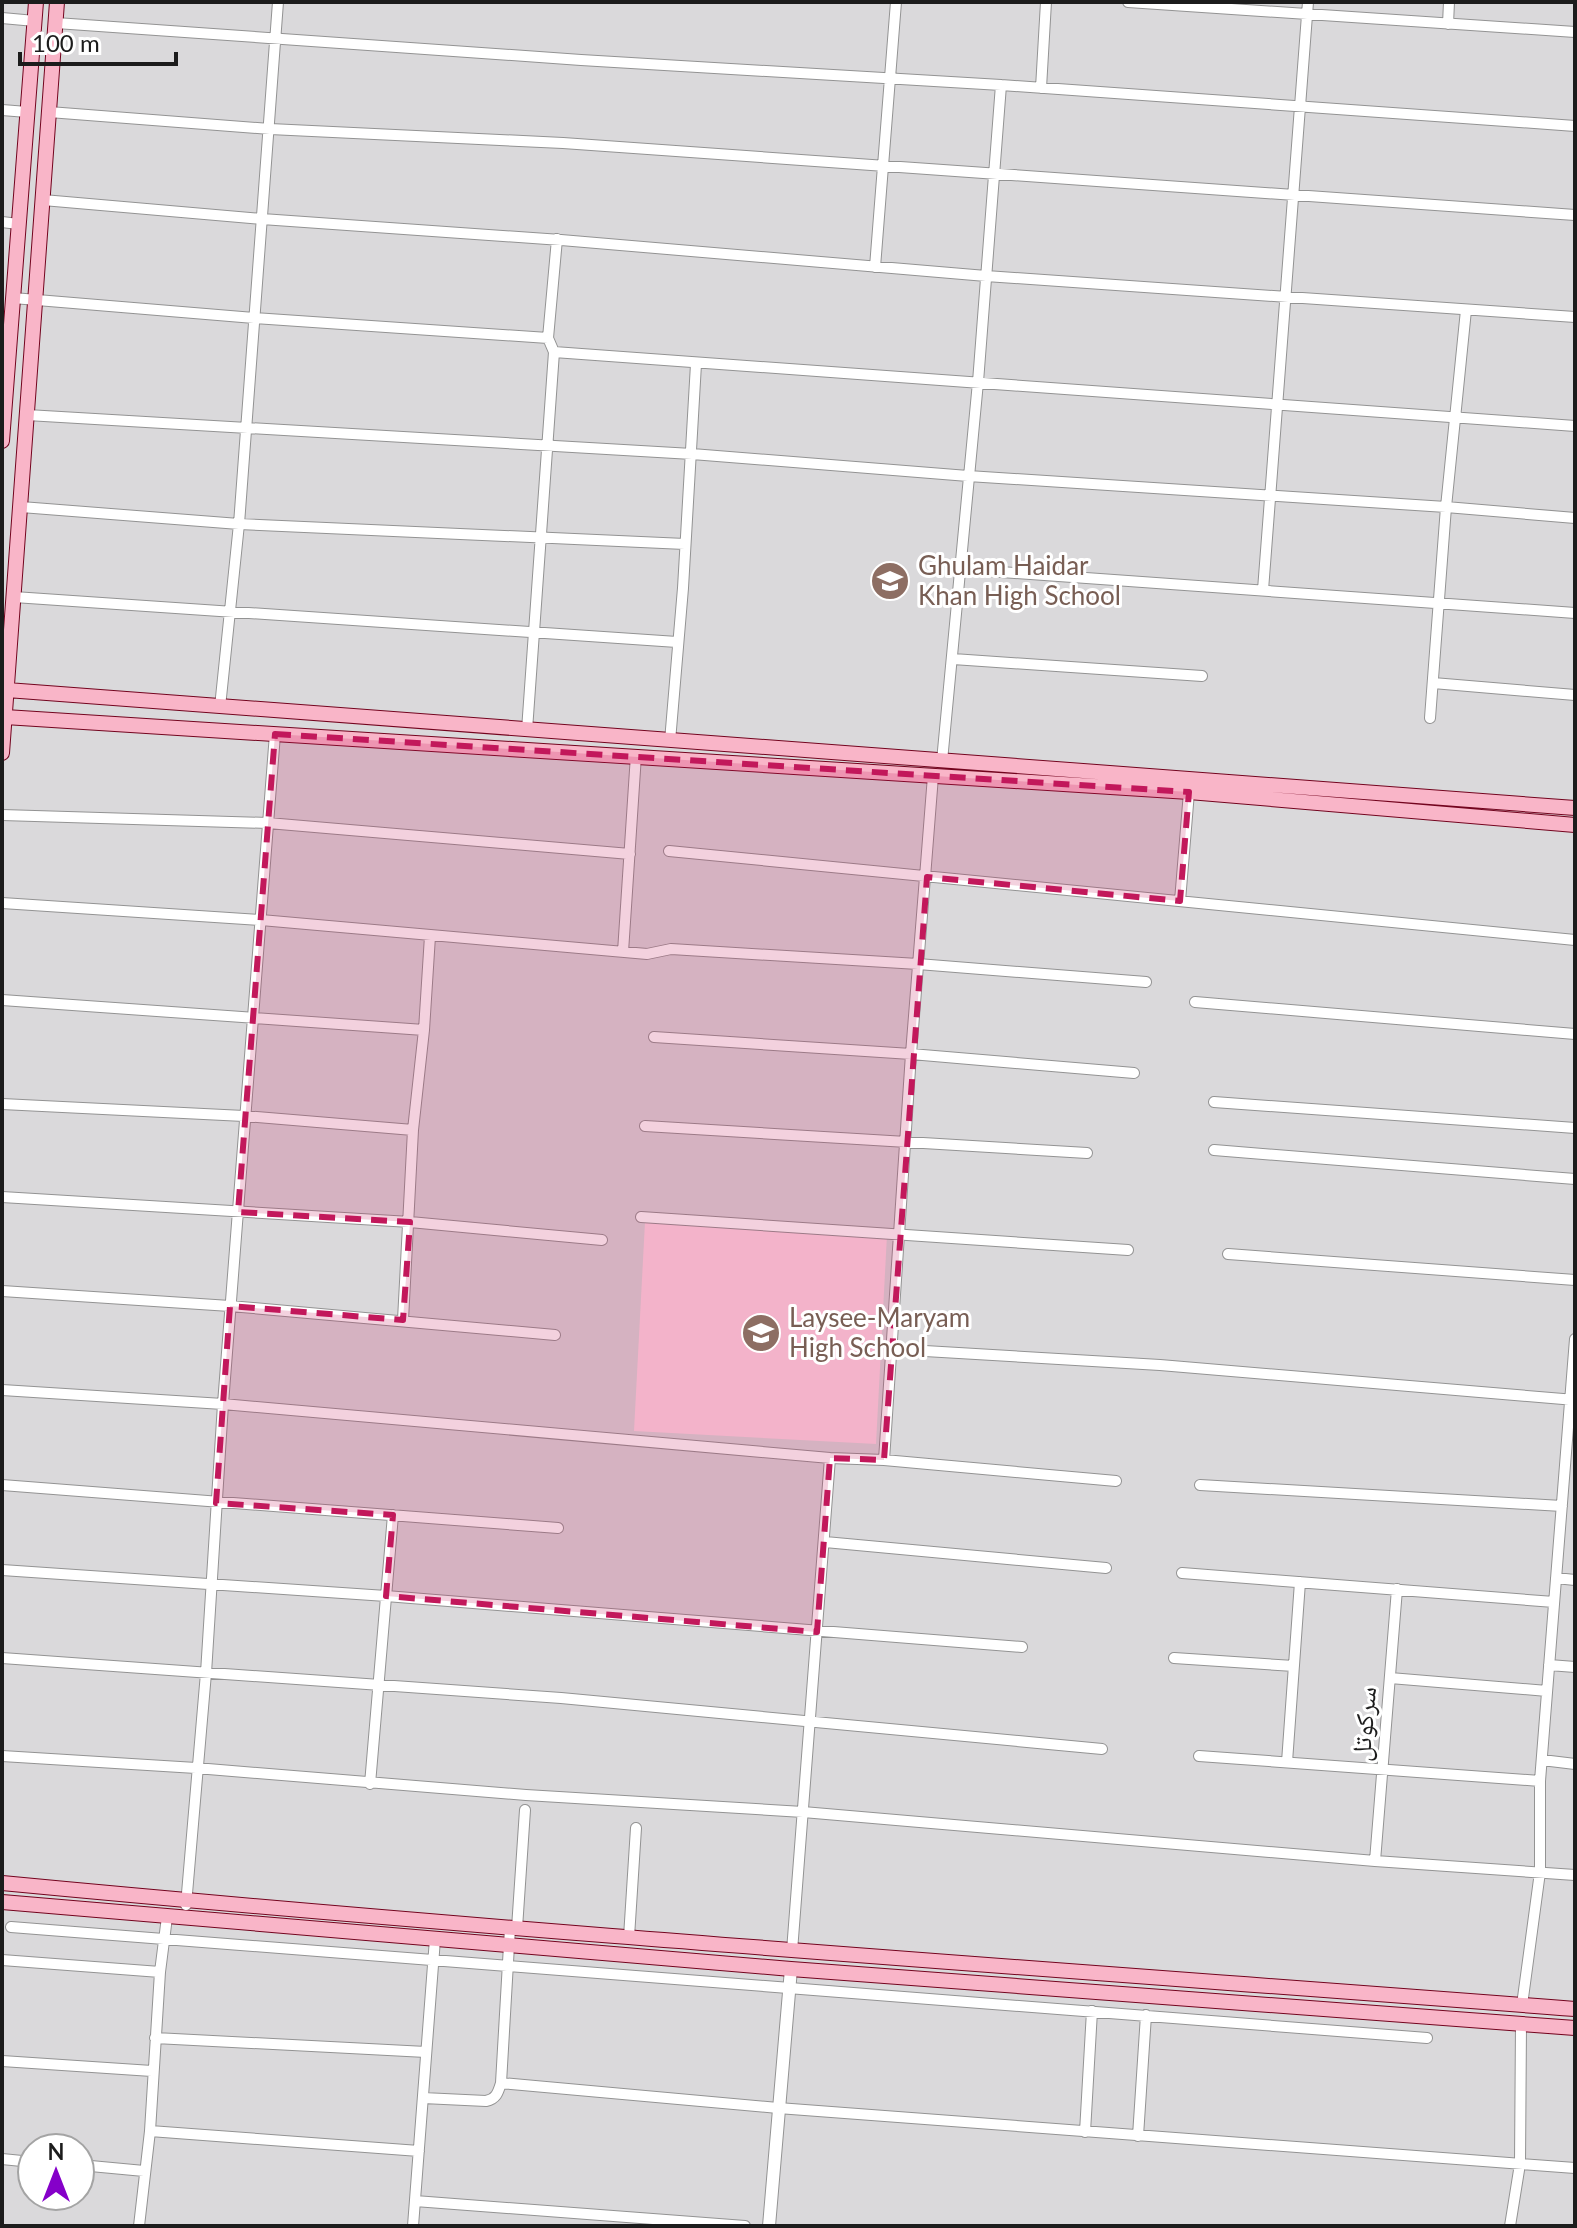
<svg xmlns="http://www.w3.org/2000/svg" width="1577" height="2228" viewBox="0 0 1577 2228" font-family="Lato,'Noto Naskh Arabic',sans-serif">
<style>
.residential{fill:#dad9db;fill-rule:evenodd}
.education{fill:#ffdae6}
.lines{fill:none;stroke-linecap:round;stroke-linejoin:round}
.minor-casing{stroke:#939393;stroke-width:12}
.tertiary-casing{stroke:#939393;stroke-width:14}
.secondary-casing{stroke:#73041e;stroke-width:16}
.minor{stroke:#fff;stroke-width:10}
.tertiary{stroke:#fff;stroke-width:12}
.secondary{stroke:#f9b5c8;stroke-width:14}
.marked{fill:#c2185b;fill-opacity:0.2;stroke:#c2185b;stroke-width:6;stroke-dasharray:16 10;stroke-linejoin:round}
.labels{text-anchor:middle;stroke-width:6;stroke-linejoin:round;paint-order:stroke}
.education-label{font-size:26px;fill:#785e54;stroke:#fff;text-anchor:start}
.street-label{font-size:26px;fill:#1c1c1c;stroke:#fff}
</style>
<rect width="100%" height="100%" fill="#eee2ea"/>
<!-- residential -->
<path class="residential" d="M2,2H1575V2226H2ZM32,2148H80V2196H32Z"/>
<!-- education -->
<path class="education" d="M645,1222L887,1235L876,1444L634,1431Z"/>
<g class="lines">
<!-- minor casing -->
<g class="minor-casing">
<path id="minor" d="M1128,2L1575,32
M2,18L35,21
M56,23L581,60L1001,85L1575,126
M1448,24L1449,2
M1041,88L1046,2
M2,110L27,112
M49,112L270,129L563,143L1575,215
M43,200L262,219L561,240L986,276L1575,317
M2,222L18,224
M875,267L896,2
M13,298L254,318L548,338
M554,352L1575,426
M27,415L692,454L968,476L1446,507L1575,518
M21,507L239,524L685,544
M960,569L1575,613
M1263,590L1308,2
M14,597L677,642
M953,659L1202,676
M1433,683L1575,695
M220,707L239,524L278,2
M1430,718L1446,507L1466,310
M527,730L554,352L548,338L557,239
M670,741L683,588L696,364
M942,761L978,382L1001,85
M2,815L268,823L630,854
M669,851L1575,940
M1180,901L1189,792
M2,903L261,920L647,954L671,949L918,964L1146,982
M623,952L636,755
M2,1000L424,1030
M1195,1002L1575,1034
M654,1037L911,1054L1134,1073
M1214,1102L1575,1128
M2,1104L244,1116L413,1130
M645,1126L1087,1153
M1214,1150L1575,1179
M2,1197L410,1222L602,1240
M641,1217L1128,1250
M1228,1254L1575,1280
M2,1291L230,1306L555,1335
M403,1320L413,1130L424,1030L430,936
M891,1349L1160,1365L1575,1400
M2,1390L223,1404L830,1458L884,1460L1116,1481
M884,1460L911,1054L933,776
M2,1485L558,1528
M1200,1485L1562,1506
M825,1542L1106,1568
M2,1570L386,1596L1022,1647
M1182,1573L1554,1602
M1556,1578L1575,1580
M2,1658L561,1698L1102,1749
M1174,1658L1294,1666
M1549,1665L1575,1667
M1390,1678L1547,1691
M2,1756L196,1768L526,1795L803,1812L1375,1861L1575,1875
M1199,1756L1540,1781
M1542,1760L1575,1764
M1287,1762L1300,1582
M370,1784L393,1515
M1375,1861L1397,1589
M186,1905L206,1673L223,1404L275,734
M11,1927L1427,2038
M517,1928L525,1810
M629,1937L636,1828
M792,1951L830,1458
M2,1960L160,1972
M1522,2005L1540,1872V1781L1575,1339
M155,2038L426,2052
M2,2061L152,2071
M501,2083L778,2108L1575,2168
M423,2098L486,2101C496,2099 498,2093 501,2083L510,1928
M150,2131L419,2151
M1085,2132L1092,2011
M1138,2136L1146,2015
M2,2159L32,2162
M80,2165L144,2171
M415,2201L745,2226
M139,2226L150,2131L160,1972L167,1917
M413,2226L435,1939
M1510,2226L1520,2164L1521,2024"/>
</g>
<!-- tertiary casing -->
<g class="tertiary-casing">
<path id="tertiary" d="M769,2226L791,1969"/>
</g>
<!-- secondary casing -->
<g class="secondary-casing">
<path id="secondary" d="M2,441L36,2
M7,690L1575,808
M5,717L1189,792L1575,825
M2,753L57,2
M2,1883C526,1933 1051,1969 1575,2009
M2,1902L791,1969L1575,2028"/>
</g>
<!-- minor -->
<use href="#minor" class="minor"/>
<!-- tertiary -->
<use href="#tertiary" class="tertiary"/>
<!-- secondary -->
<use href="#secondary" class="secondary"/>
</g>
<!-- marked area -->
<path class="marked" d="M275,734L1189,792L1180,901L927,877L884,1460L830,1458L817,1632L386,1596L393,1515L216,1503L230,1306L403,1320L410,1222L238,1212Z"/>
<!-- icons -->
<defs>
<g id="school-disc" transform="scale(2)"><circle r="9.5" fill="#8d6e63" stroke="#fff"/><path d="M0-5L7-2L0 1L-7-2ZM-4 1L0 2.5L4 1V4Q0 6-4 4Z" fill="#fff"/></g>
</defs>
<g fill-rule="evenodd">
<use href="#school-disc" x="890" y="581"/>
<use href="#school-disc" x="761" y="1333"/>
</g>
<g class="labels">
<!-- education labels -->
<g class="education-label">
<text x="918" y="575">Ghulam Haidar<tspan x="918" dy="30">Khan High School</tspan></text>
<text x="789" y="1327">Laysee-Maryam<tspan x="789" dy="30">High School</tspan></text>
</g>
<!-- street labels -->
<g class="street-label">
<text transform="translate(1364 1724) rotate(-85)" y="9">سرکوتل</text>
</g>
</g>
<!-- border -->
<rect width="1577" height="2228" fill="none" stroke="#1c1c1c" stroke-width="8"/>
<!-- north arrow -->
<g transform="translate(56 2172)"><circle r="38" fill="#ffffff" stroke="#a4a4a4" stroke-width="2"/>
<path d="M0-6L14 30L0 20L-14 30Z" fill="#8500c9"/>
<text y="-12" font-size="22" font-weight="bold" text-anchor="middle" fill="#1c1c1c">N</text>
</g>
<!-- scale -->
<path d="M20 52v12h156v-12" fill="none" stroke="#1c1c1c" stroke-width="4"/>
<text x="32" y="52" font-size="24" fill="#1c1c1c" stroke="#ffffff" stroke-width="6" paint-order="stroke">100 m</text>
</svg>
